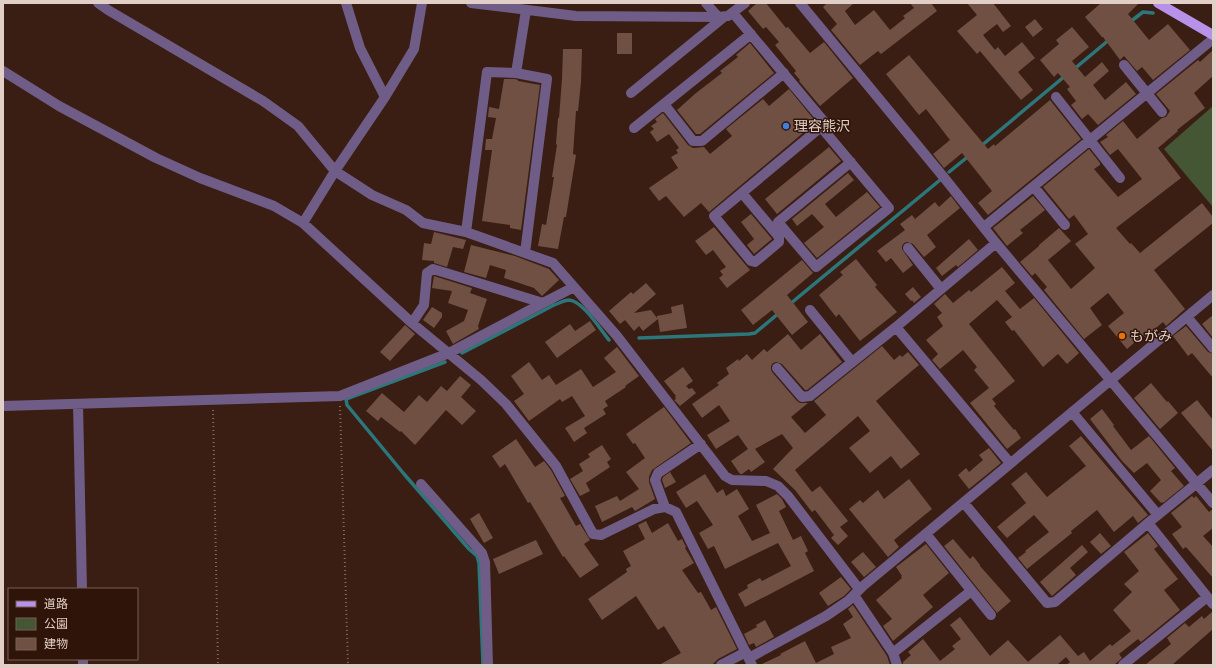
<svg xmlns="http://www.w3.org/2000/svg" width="1216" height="668" viewBox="0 0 1216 668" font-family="Figtree,'Noto Sans JP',sans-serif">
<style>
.green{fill:#445633}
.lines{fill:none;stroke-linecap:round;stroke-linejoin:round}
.stream{stroke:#2c777b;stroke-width:3.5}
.building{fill:#705043}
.path{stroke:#836b62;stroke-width:2;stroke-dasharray:1 3;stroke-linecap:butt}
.minor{stroke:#6f5d87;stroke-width:10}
.major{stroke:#b892e9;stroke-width:10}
.shop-dot{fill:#3f7fe0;stroke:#2f1509;stroke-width:1.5}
.food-dot{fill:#e8710a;stroke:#2f1509;stroke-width:1.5}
.labels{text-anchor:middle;stroke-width:3;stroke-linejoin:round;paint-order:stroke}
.poi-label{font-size:14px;fill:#e1cec6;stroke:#2f1509;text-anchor:start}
</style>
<rect width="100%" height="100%" fill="#3a1e13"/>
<!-- green -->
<path class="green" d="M1213,106V207L1164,149Z"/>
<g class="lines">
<!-- stream -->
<path class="stream" d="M1130,22L1143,12L1153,13
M1073,70L1110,39
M981,146L1065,76
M949,172L970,155
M790,304L940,180
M639,338L749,334L755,333L779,313
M462,353L554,305C558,304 564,300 569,300C583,301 600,329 609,340
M445,362L346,399L347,405L404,474L469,549L477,556L479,563L483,665"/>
</g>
<!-- building -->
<path class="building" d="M757,3H766L786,28L788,27L810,53L824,42L853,78L820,106L799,81L800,80L794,73L796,71L775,45L779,42L766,27L763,29L748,11Z
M827,3H854L845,11L855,25L874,10L890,30L905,18L903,16L914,8L910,3H931L937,11L881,54L878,51L860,65L831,30L837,24L823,7Z
M967,3H993L1011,26L1003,32L997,24L983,35L995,50L998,47L1005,56L1022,42L1035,58L1018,72L1033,90L1021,100L980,51L977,54L957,31L977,15Z
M1101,3H1139L1128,14L1149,40L1168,24L1190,50L1153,80L1142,67L1137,71L1124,56L1120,60L1103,37H1102L1085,17Z
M1035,19L1043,29L1033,37L1025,27Z
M1072,27L1089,47L1072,61L1085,77L1102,62L1109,71L1093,85L1105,100L1126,82L1136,94L1098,125L1088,114L1082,119L1071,105L1076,101L1067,89L1070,87L1058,73L1054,77L1040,60L1059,44L1056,40Z
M617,33H632V54H617Z
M750,43L774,73L700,134H696L677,110L696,93L722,73L720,71L738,57L736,55Z
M563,49H582L581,82L578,111H576L573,154L576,155L566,217H564L558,249L538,246L542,224L546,225L554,177H552L557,145L556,144L558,118H559L562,79Z
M1213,50V76L1194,93L1205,108L1177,130L1178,131L1158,148L1181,178L1116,228L1130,244L1131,243L1140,253L1202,203L1213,217V223L1154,270L1185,309L1166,326L1163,322L1145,337L1143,335L1127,349L1108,326L1124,313L1108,293L1090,308L1102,325L1084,339L1044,290L1047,287L1035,273L1032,276L1020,262L1039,246V245L1059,228L1071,241L1048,260L1071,289L1095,268L1075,244L1088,234L1074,215L1069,219L1043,187L1089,149L1100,163V165L1094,169L1118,197L1142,179L1118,149L1110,155L1100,142L1108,137L1106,135L1123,121L1137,139L1162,118L1166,117L1170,111L1156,94L1198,60L1200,62Z
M909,55L988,149L994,144L995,146L1050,100L1081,139L988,215L978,203L992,191L962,153L944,168L933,154L950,140L926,109L919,115L886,74Z
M504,79H515L518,80V81L540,85L521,230L510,228V225L482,221L492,150H485L486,139H492L496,118L488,117L489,107L499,109Z
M789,89L816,122L709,212L701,203L684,217L666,196L659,201L649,188L678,168L671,157L678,153L676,150L679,148L669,134L657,142L650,132L654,129L651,126L657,122L655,119L663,113L688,145L693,148L704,147L710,154L732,136L726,129L763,99L769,106Z
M829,147L841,161L777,214L765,199Z
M848,173L854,180L825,204L836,217L867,192L880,207L817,258L804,243L824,227L812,214L797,226L792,219Z
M951,196L960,208L927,235L936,247L924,257L913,244L907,242L904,243L902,246V249L913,265L903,273L891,258L886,262L877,251L905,230L900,224L912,215L915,219L935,202L939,207Z
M1033,196L1045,210L1020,230L1023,233L1007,246L993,228Z
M751,214L772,239L754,254L747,245L754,239L741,222Z
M714,227L728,244L750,270L727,288L719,278L723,275L720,271L726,267L713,250L706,255L695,241Z
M434,232L466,240L463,249L453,247L447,267L434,263V261L422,260L424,243L431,244Z
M969,239L978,250L958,267L956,265L942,276L936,268Z
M471,245L515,256L549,269L559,280L542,296L534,288L504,278L506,270L490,265L486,278L464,272Z
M856,259L877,285L875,287L897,312L860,341L839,314L836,317L819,295L843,275L840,272Z
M802,260L813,273L787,295L808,322L792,335L772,310L753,325L741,310Z
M1002,267L1015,283L1005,291L1020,309L1034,298L1079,353L1067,364L1058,354L1043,367L1014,330L1012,331L1005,322L1012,317L997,300L969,324L1015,381L992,399L996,404L994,406L1014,430L1015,429L1021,438L1007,449L970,403L989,388L974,370L977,367L963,350L940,369L932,360L938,354L926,340L943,326L937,317L942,313L934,304L945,294L953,303L969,290L971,292Z
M434,276L472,288L470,293L487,299L478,326L479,329L453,344L446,331L464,321L468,310L448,303L452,291L432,288Z
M646,283L656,294L634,313L651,310L657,318V316L672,313L671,307L683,304L687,328L660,332L658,319L643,331L639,326L634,331L625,320L620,324L609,311L631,292L633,294Z
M913,287L921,297L914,303L912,300L911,301L905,294Z
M432,307L442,313V317L434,328L423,320Z
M1213,315V338L1202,324Z
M590,321L596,330L557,358L545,342L570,324L575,331Z
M405,325L415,334L390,361L380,352Z
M1186,326L1208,352L1213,354V378L1192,353L1188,356L1173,336Z
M788,334L801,350L820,334L842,362L807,390H805L782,364L776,362L773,363L771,366V369L772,372L797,401L800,403H808L791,417L805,433L826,415L814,401L882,346L894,360L900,355L902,357L908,352L919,365L876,401L920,454L901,469L891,456L870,473L849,448L870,431L858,416L795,470L812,492L820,486L848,521L840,527L848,536L838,545L831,538L834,535L815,510L812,512L795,490L773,469L793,448L782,434L755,449L765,462L751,472L749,469L742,474H740L731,461L748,449L738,435L716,449L707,435L730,421L719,405L702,418L692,404L719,385L717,383L729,374L726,368L738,359L739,361L747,354L752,360L764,349L767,352Z
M617,347L639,376L625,386L626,387L605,401L608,406L603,409L606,414L584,428L587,433L574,442L565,428L585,416L572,396L562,402L560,399L529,421L514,401L524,394L511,376L529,362L542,380L549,375L556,385L581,369L593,387L616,372L604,358Z
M683,367L693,381L686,386L689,389L692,388L696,393L680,406L674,400L676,399L675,397L676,396L664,381Z
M460,376L471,385L461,397L476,411L462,425L446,410L415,445L401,431L400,432L381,417L378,421L366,411L382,393L404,412L419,395L427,402L441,386L447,391Z
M1151,383L1167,402L1168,401L1178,413L1160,429L1134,398Z
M1197,400L1213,420V451L1181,413Z
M664,407L691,443L652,470L649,477V482L655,499L635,511L632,507L602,522L595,506L617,496L620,501L639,489L626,472L645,458L635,443L633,444L626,434Z
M1102,409L1114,425L1113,426L1131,450L1149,436L1175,468L1171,471L1184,486L1163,503L1162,502L1161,503L1150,491L1161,480L1147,463L1134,473L1122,461L1090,419Z
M1081,436L1148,515L1138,523L1133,516L1114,532L1097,510L1071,531L1072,533L1027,569L1018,558L1026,552L1025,551L1049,532L1034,515L1007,538L997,527L1026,503L1011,484L1026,472L1047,497L1086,466L1069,446Z
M516,439L535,467L544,461L551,470L565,496L560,498L576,526L580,524L590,540L584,544L599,565L580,578L564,556L563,557L530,502L528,503L505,464L500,468L492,456Z
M602,445L611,459L607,462L610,467L586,483L590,491L580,496L570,479L583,471L579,464L590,457L588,454Z
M989,448L1001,463L969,489L958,475L966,468L969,472L983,460L979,455Z
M670,472L676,482L665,488L662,480L663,477Z
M705,474L717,493L723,489L726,496L737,489L749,509L738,516L752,541L770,533L756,505L777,494L782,499L786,507L779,511L793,540L801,536L808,551L805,553L814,571L745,607L738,594L748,588L747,585L760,578L762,581L791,566L778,543L725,569L714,546L708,549L699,533L713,525L697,501L686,508L676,492Z
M909,479L932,509L894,540L899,547L888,557L849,509L860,500L863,503L878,490L884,499Z
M1192,496L1194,498L1196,496L1209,512L1213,509V528L1203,536L1213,547V578L1186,547L1183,549L1172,534L1182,527L1171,513Z
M479,513L493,538L484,543L470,519Z
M646,521L652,533L668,523L678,541L682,539L686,547L685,548L694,563L682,570L698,593L701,592L711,610L716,607L737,649L718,659L712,665H659L681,653L664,626L658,630L636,596L602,620L588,599L627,572L626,569L631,566L623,551L645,539L638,525Z
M1100,533L1111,546L1101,554L1090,542Z
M1148,533L1158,546L1154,549L1178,579L1164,590L1180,610L1141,642L1138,639L1119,654L1122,658L1114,665H1066L1070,662L1066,657L1057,665H903V662L911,655L908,652L923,639L940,661L955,649L952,646L961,639L950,625L960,617L990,656L1008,640L1028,662L1060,635L1078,656L1084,652L1090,661L1110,644L1112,646L1131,631L1113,610L1132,592L1124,584L1139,571L1124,552Z
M953,539L970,559L973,556L980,565V566L1011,601L997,613L944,546Z
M536,540L543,554L499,574L493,559Z
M926,544L949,573L923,595L933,607L893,641L883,626L892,619L876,600L902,578L901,577L902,576L896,567Z
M1082,545L1088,552L1070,568L1076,575L1052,596L1040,582Z
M863,552L876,567L864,577L851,562Z
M841,577L851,589L844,596L828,606L819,593Z
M853,605L887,656L890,665H760L781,655L780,654L805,641L816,663L834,654L831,647L851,638L843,624L853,617L848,609Z
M1213,611V629L1172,665H1145L1171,644L1167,638L1185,623L1189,627L1202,616L1204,619Z
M765,620L774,637L756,647L754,643L749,645L744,634L757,627L756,625Z"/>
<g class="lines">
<!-- path -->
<path class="path" d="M340,406L348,665
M213,410L218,665"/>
<!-- minor -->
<path class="minor" d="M98,3L108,10L263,101L298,126L335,171L372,195L406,210L423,223L466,232L553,263L617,336L725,476L732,480L766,481L778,486L788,496L859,589
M346,3L360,48L385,97
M471,3L576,16L718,17L728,16L745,3
M706,3L718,17
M800,3L946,180L996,243L1213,503
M733,13L826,124L821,127L714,216L751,261L755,262L779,242V237L742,193
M1124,65L1162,112
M3,71L59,106L156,158L200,178L274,206L303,223L335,171L385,97L414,49L422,3
M631,93L724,17
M1056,97L1120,178
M664,104L693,141H702L784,73
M821,127L889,208L816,267L778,222L851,162
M634,128L751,34
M1034,187L1065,225
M303,223L412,323L481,380L506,404L556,466L593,534L601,535L654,509L665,507L676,512L752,665
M984,227L1213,39
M466,232L487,72L516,73
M908,248L941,289
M525,253L547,79L516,73L526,10
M810,310L852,362
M1187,317L1213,348
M412,323L424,305L427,273L433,269L543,303
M896,327L1010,463
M777,368L802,397L810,396L896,327L996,243
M78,404L82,589
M3,406L340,396L449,353L543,303L574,287
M1072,412L1158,515
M421,484L482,553L485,562L488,665
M964,503L1047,603L1055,602L1148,523L1213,470
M665,507L655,480L658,473L701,444
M1148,523L1213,604
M926,534L991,615
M854,595L893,653L897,665
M893,653L971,591
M749,658L826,616L848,601L863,586L1213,295
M83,659V665
M721,665L746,652
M1123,665L1207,597"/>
<!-- major -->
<path class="major" d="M1158,3L1213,35"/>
</g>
<!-- markers -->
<circle class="shop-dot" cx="786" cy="126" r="4"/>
<circle class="food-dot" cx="1122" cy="336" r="4"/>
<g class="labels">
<!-- poi labels -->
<g class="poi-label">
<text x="794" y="131">理容熊沢</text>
<text x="1130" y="341">もがみ</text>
</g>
</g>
<!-- border -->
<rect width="1216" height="668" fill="none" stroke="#e1cec6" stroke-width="8"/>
<!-- legend -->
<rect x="8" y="588" width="130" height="72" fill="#2f1509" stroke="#765f55"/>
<rect x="16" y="601" width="20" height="6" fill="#b892e9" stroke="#765f55"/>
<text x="44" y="608" font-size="12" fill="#e1cec6">道路</text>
<rect x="16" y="618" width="20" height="12" fill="#445633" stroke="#765f55"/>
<text x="44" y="628" font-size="12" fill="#e1cec6">公園</text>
<rect x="16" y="638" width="20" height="12" fill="#705043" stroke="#765f55"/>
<text x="44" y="648" font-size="12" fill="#e1cec6">建物</text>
</svg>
